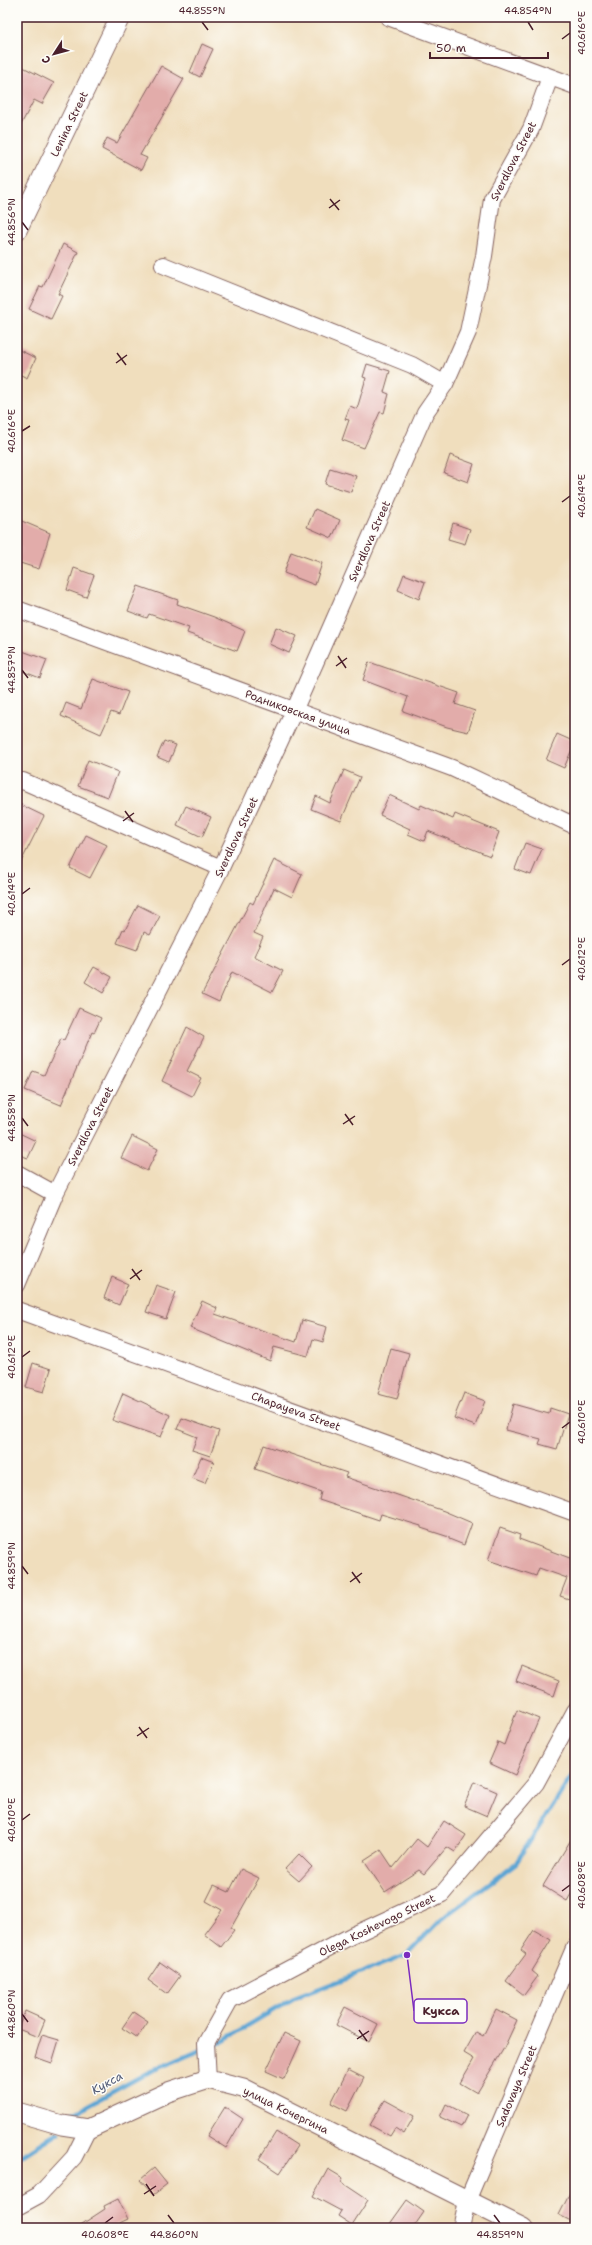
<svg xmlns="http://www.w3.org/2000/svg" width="592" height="2245" viewBox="0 0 592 2245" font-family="'Shantell Sans',sans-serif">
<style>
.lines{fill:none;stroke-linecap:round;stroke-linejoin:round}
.stream{stroke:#5ca5d4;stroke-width:4.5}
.building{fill:#e2acaa}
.minor-casing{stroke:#84625e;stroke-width:18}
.tertiary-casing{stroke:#84625e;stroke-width:21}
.minor{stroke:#fff;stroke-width:16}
.tertiary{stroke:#fff;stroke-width:19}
.ticks{fill:none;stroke:#4a1f2b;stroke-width:1.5}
.labels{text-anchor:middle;stroke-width:3;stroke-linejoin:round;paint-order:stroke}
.street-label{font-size:11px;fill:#4a1f2b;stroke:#fdfcf7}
.water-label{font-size:12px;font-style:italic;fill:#525b77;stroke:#fdfcf7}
.leader{fill:none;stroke:#7b2cbf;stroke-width:1.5}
.callout-dot{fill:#7b2cbf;stroke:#fdfcf7;stroke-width:1.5}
.callout{fill:#fdfcf7;stroke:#7b2cbf;stroke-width:1.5}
.callout-label{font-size:12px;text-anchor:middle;font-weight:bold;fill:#4a1f2b}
.neatline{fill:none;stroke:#4a1f2b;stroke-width:1.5}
.ticks-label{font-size:10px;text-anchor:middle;fill:#4a1f2b}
</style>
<rect width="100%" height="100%" fill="#fdfcf7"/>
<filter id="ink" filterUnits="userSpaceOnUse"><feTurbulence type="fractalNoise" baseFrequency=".025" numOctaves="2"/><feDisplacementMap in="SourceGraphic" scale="8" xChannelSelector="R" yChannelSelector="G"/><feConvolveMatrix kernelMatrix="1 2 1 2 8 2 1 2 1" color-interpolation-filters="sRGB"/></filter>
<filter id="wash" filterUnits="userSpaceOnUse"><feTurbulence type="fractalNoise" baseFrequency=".012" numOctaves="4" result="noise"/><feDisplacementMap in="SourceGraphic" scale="16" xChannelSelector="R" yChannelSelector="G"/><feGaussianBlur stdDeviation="0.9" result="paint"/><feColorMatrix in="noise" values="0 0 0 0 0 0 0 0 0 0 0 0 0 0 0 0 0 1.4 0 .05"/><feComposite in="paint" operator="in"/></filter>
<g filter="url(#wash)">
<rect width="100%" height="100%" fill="#f0debd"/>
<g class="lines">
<!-- stream -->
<path class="stream" d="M212,2047L294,1998L407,1955L440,1920L516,1863L575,1771
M68,2116L149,2072L201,2050
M17,2159L59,2132"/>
</g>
<g id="blocks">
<!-- building -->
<path class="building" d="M202,44L213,49L200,77L190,72Z
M21,66L54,83L42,104L34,100L17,132V73Z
M161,66L184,79L140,155L147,158L141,170L102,149L107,138L117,143Z
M63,244L78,252L58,294L62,296L51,319L29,309L40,286L43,287Z
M17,349L36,358L27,378L17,373Z
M367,364L390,371L384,392L389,394L384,413L380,412L364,448L342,440L349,420L345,419L350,406L357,409L366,378L363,377Z
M450,455L474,464L468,482L444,473Z
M330,468L356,476L351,492L325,484Z
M315,509L340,520L332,538L307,527Z
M17,519L50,533L39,569L17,562Z
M453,523L470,529L465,544L448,539Z
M291,552L322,563L315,585L284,573Z
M74,568L94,575L86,597L67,590Z
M404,574L425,582L419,599L398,590Z
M138,586L178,600L177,604L214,617L245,631L237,651L187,633L189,628L149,614L147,618L128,611Z
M276,627L297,636L289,653L269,644Z
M17,649L47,660L40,678L17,669Z
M369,662L459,693L455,704L475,711L468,732L447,727L403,711L408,697L363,680Z
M93,679L128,692L119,715L111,712L101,734L61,716L66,703L81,709Z
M557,734L575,742L564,768L546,760Z
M164,741L176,745L169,762L157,757Z
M88,760L118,772L108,797L78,786Z
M344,770L360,777L341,821L311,809L316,796L330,803Z
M389,795L419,809L421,805L453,819L455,814L499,832L490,856L428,831L424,841L408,834L410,829L380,815Z
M17,803L44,816L17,870Z
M186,806L211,817L202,837L177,825Z
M86,835L107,845L90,878L70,868Z
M525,843L542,849L531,875L515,869Z
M274,860L302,874L292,897L274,888L254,933L263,937L254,956L283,971L272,992L232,972L219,1002L202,994L250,902L253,904Z
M138,905L160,916L150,935L144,932L137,950L117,943L123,929L125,930Z
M94,967L112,977L103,993L85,982Z
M79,1008L101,1018L94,1033L92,1032L61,1105L25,1090L33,1071L44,1075L61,1039L64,1040Z
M187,1027L204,1037L187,1071L201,1078L192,1096L162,1081Z
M17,1132L36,1141L28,1158L17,1154Z
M132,1136L158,1149L147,1171L121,1158Z
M112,1277L128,1284L119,1305L104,1298Z
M156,1285L176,1292L166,1319L146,1312Z
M202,1301L217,1308L215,1314L296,1342L302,1320L327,1327L323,1342L313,1339L308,1356L274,1347L270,1361L190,1328Z
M391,1348L409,1353L397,1399L378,1394Z
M33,1363L51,1369L44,1392L26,1387Z
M123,1393L170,1415L161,1437L112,1420Z
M464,1393L485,1401L475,1426L454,1418Z
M513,1404L549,1414L550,1408L568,1414L557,1449L539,1444L541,1439L506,1430Z
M182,1418L219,1431L210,1456L192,1450L197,1437L177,1429Z
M264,1445L347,1473L345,1477L444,1511L472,1523L464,1545L449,1539V1537L421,1528V1526L381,1514L379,1520L319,1500L321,1492L255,1469Z
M201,1457L214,1462L205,1483L192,1478Z
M500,1528L520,1535L519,1539L575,1560V1601L560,1596L567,1578L539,1568L536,1576L488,1560Z
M522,1666L559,1681L554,1696L516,1681Z
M517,1710L539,1719L515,1775L489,1763L498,1742L504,1745Z
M474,1782L497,1792L487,1816L464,1806Z
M444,1821L466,1835L455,1852L447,1847L424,1874L419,1870L385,1892L364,1861L381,1850L393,1868L417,1839L427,1847Z
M575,1833V1887L567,1901L543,1886Z
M299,1854L312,1867L299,1881L285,1869Z
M241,1869L259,1878L231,1928L234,1930L221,1947L204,1934L222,1910L206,1901L214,1885L229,1892Z
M534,1930L551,1940L532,1971L538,1976L524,1995L506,1981L526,1954L521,1950Z
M160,1962L180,1976L167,1994L148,1980Z
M345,2007L378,2024L369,2042L336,2025Z
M496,2009L517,2020L504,2048L477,2093L460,2083L474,2059L464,2053L476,2032L483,2036Z
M25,2011L45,2020L38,2037L18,2029Z
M133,2012L148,2022L137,2038L122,2028Z
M284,2033L301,2041L284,2079L266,2071Z
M42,2035L59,2040L52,2063L35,2057Z
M348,2070L364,2078L347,2111L331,2103Z
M385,2100L414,2116L404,2134L395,2128L390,2136L370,2125Z
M446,2104L467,2115L461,2127L440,2117Z
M225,2107L243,2119L226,2148L207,2136Z
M276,2132L298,2146L280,2173L259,2159Z
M154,2168L167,2184L153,2195L140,2180Z
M328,2169L343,2178L341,2182L368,2200L352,2225L338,2216L341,2211L313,2196Z
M575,2183V2223L559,2215Z
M118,2199L128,2219L109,2228H76L105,2209L104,2206Z
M407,2200L424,2212L413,2228H387Z"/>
</g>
</g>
<g filter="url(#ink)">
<use href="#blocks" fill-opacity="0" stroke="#84625e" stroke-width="1"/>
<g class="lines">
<!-- minor casing -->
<g class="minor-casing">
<path id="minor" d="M388,17L575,86
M163,265L412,365L445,384
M17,609L452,768L575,826
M17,782L23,781L221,868
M17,1173L55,1194
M17,1285L55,1194L221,868L294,711L425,413L445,384L468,332L484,256L492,199L531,129L550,77
M17,1310L575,1513
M208,2079L206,2043L230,2000L351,1936L442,1894L536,1783L575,1711
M17,2207L39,2195L74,2157L88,2129
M461,2228L467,2201L575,1946"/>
</g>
<!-- tertiary casing -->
<g class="tertiary-casing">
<path id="tertiary" d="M17,230L120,17
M17,2112L62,2125L88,2129L168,2092L208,2079L243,2088L523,2228"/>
</g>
<!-- minor -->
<use href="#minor" class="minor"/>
<!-- tertiary -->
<use href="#tertiary" class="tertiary"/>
</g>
</g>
<!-- ticks -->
<path class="ticks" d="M202,22L208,30M528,22L533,30M562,39L570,33M330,199L339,210M329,208L340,200M22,222L28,230M117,353L126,365M116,363L127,355M22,431L30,426M562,502L570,496M338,656L346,668M336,666L347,658M22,670L28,678M125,811L133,822M123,821L134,813M22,894L30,888M562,965L570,959M345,1114L353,1125M22,1118L28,1126M343,1124L355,1116M132,1269L140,1280M130,1279L142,1270M22,1357L30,1351M562,1428L570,1422M22,1566L28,1574M352,1572L360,1583M350,1582L362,1573M139,1727L147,1738M137,1736L149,1728M22,1820L30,1814M562,1891L570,1885M22,2014L28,2022M359,2030L367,2041M357,2039L369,2031M146,2184L154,2196M144,2194L156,2186M168,2215L174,2223M494,2215L500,2223M105,2223L113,2217"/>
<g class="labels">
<!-- street labels -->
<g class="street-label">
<text transform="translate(69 124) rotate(-64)" y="4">Lenina Street</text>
<text transform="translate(513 161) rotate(-63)" y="4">Sverdlova Street</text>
<text transform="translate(369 541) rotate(-66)" y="4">Sverdlova Street</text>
<text transform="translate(298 712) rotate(20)" y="4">Родниковская улица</text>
<text transform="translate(236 837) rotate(-65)" y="4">Sverdlova Street</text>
<text transform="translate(90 1126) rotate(-63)" y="4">Sverdlova Street</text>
<text transform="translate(296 1411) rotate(20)" y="4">Chapayeva Street</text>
<text transform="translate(377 1925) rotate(-26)" y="4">Olega Koshevogo Street</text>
<text transform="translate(516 2086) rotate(-67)" y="4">Sadovaya Street</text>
<text transform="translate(286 2110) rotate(26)" y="4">улица Кочергина</text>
</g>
<!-- water labels -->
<g class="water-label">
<text transform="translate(107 2083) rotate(-29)" y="4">Кукса</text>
</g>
</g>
<!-- callouts -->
<path class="leader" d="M407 1955L414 2011"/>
<circle class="callout-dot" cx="407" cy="1955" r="4"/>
<rect class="callout" x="414" y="1999" width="53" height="24" rx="4"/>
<g class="callout-label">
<text x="441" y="2015">Кукса</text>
</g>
<!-- margin -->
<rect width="592" height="2245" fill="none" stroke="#fdfcf7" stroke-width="44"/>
<!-- north arrow -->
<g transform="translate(54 54) rotate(234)" stroke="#fdfcf7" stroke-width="3" paint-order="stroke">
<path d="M0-3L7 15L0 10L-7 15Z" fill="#4a1f2b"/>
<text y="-6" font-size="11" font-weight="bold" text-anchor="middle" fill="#4a1f2b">С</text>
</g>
<!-- scale -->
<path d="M430 52v6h118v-6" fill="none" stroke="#4a1f2b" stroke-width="2"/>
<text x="436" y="52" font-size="12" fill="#4a1f2b" stroke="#fdfcf7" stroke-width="3" paint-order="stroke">50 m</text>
<rect x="22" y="22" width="548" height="2201" class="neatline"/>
<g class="ticks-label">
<text x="202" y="14">44.855°N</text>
<text x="528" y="14">44.854°N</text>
<text transform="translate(581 33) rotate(-90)" y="4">40.616°E</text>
<text transform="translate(11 222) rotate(-90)" y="4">44.856°N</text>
<text transform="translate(11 431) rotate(-90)" y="4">40.616°E</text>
<text transform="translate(581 496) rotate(-90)" y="4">40.614°E</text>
<text transform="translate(11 670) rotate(-90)" y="4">44.857°N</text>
<text transform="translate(11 894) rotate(-90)" y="4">40.614°E</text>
<text transform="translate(581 959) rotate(-90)" y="4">40.612°E</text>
<text transform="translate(11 1118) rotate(-90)" y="4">44.858°N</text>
<text transform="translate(11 1357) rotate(-90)" y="4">40.612°E</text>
<text transform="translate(581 1422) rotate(-90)" y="4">40.610°E</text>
<text transform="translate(11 1566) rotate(-90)" y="4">44.859°N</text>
<text transform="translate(11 1820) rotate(-90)" y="4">40.610°E</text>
<text transform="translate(581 1885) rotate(-90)" y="4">40.608°E</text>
<text transform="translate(11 2014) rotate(-90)" y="4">44.860°N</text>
<text x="105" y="2238">40.608°E</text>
<text x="174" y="2238">44.860°N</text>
<text x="500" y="2238">44.859°N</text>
</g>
</svg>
